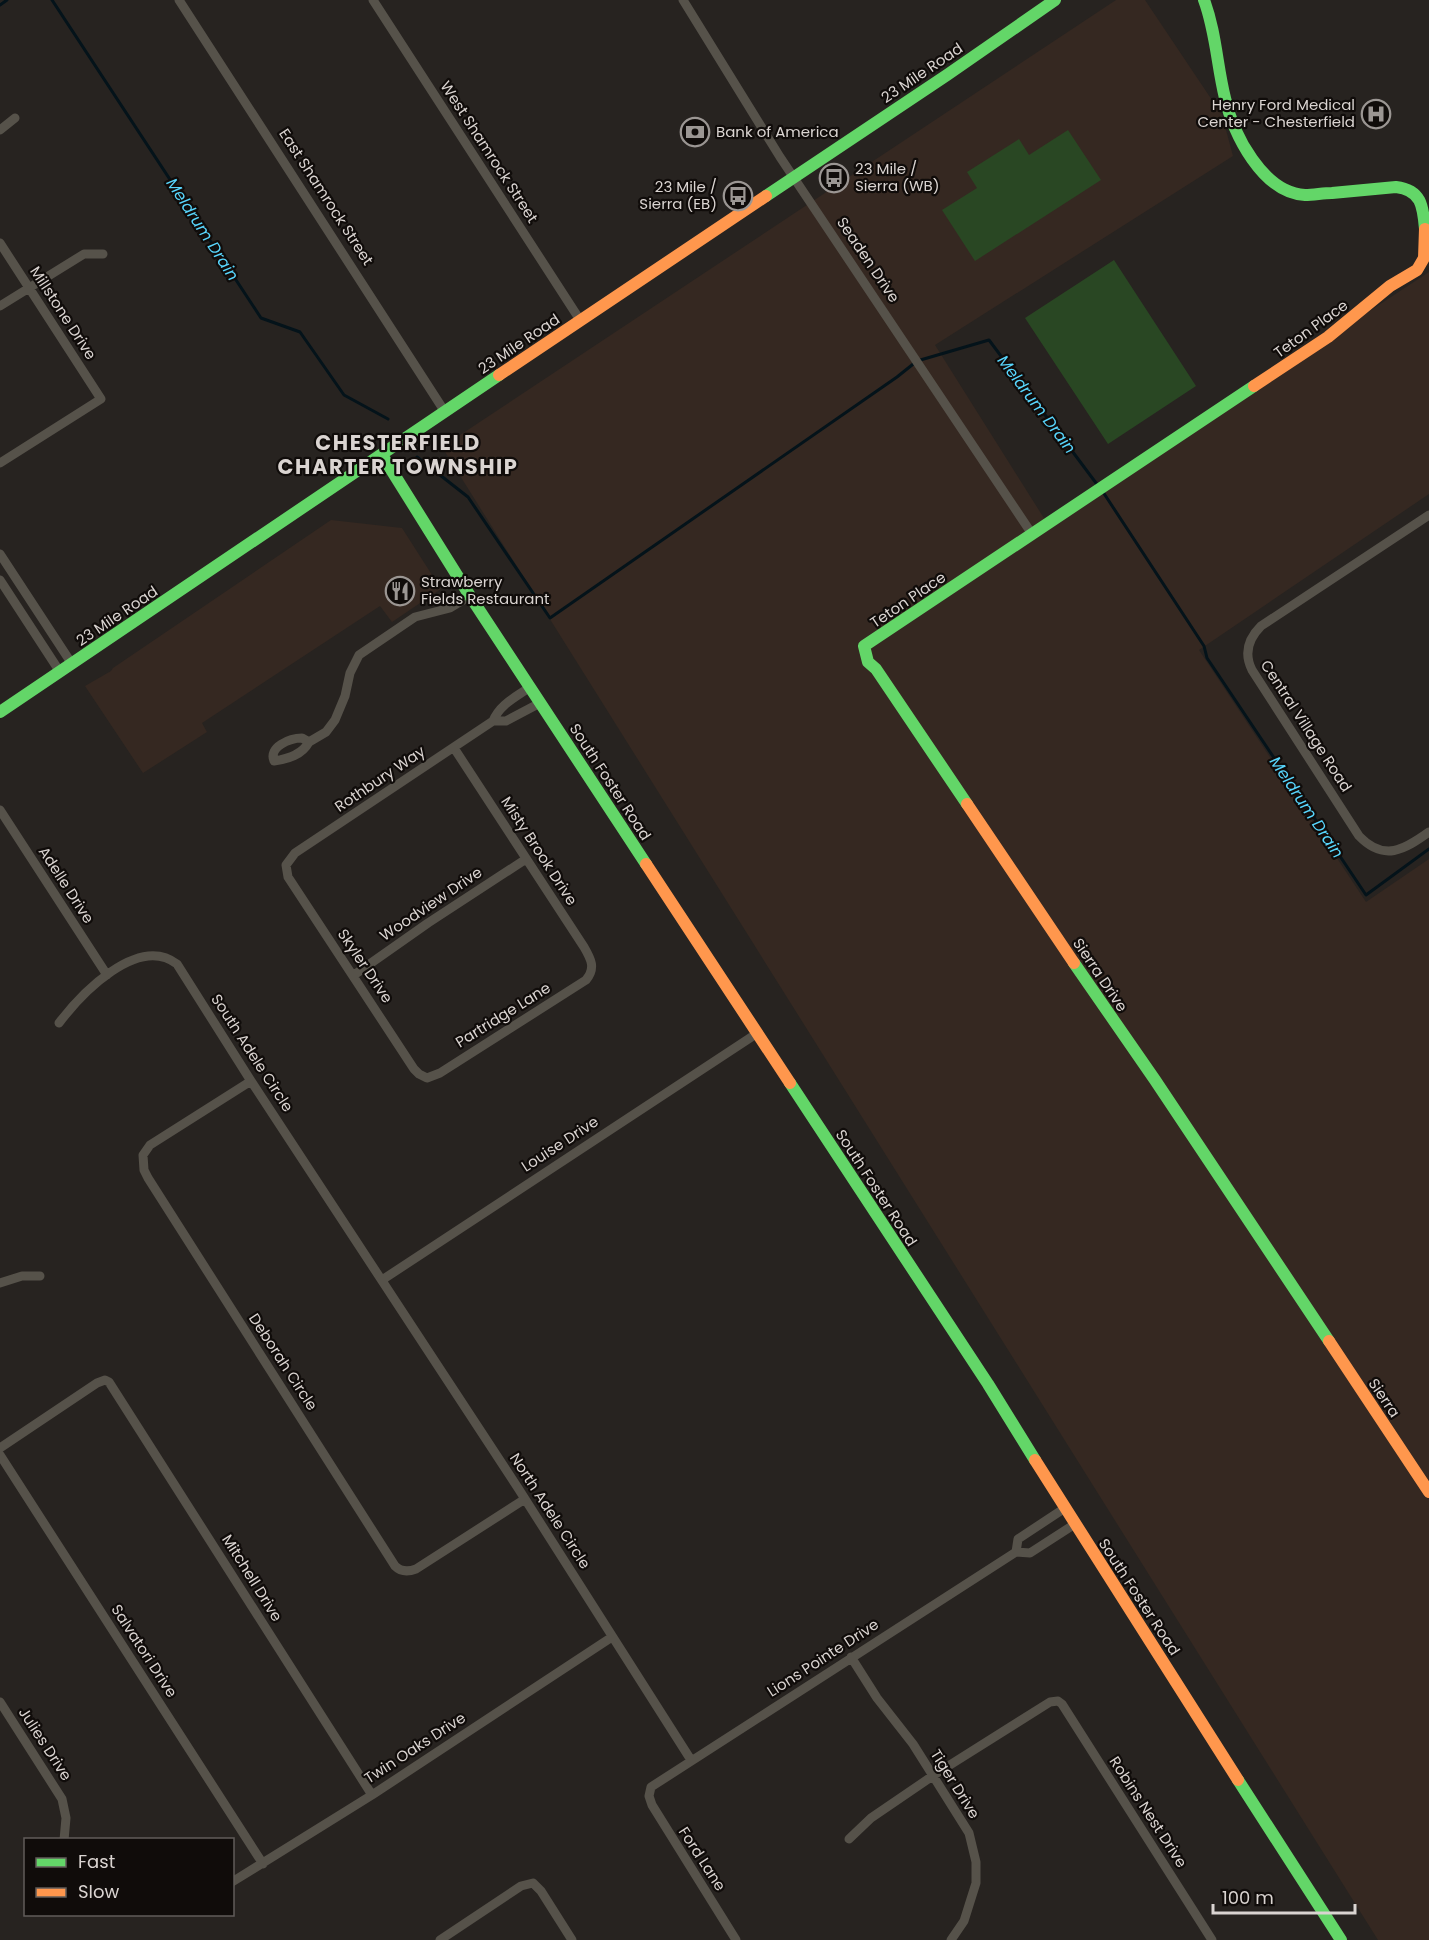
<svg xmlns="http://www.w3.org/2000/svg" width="1429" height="1940" viewBox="0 0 1429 1940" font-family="Poppins,sans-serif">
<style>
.built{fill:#352821}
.green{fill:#294723}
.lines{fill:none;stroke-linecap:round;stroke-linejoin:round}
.stream{stroke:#04131a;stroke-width:3}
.street{stroke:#56524a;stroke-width:9}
.fast{stroke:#63d668;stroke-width:12}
.slow{stroke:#ff974d;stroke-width:12}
.labels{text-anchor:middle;stroke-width:4.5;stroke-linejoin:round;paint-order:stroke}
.street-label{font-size:15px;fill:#dad4d1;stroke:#100c0a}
.poi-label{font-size:15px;fill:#dad4d1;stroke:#100c0a;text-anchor:start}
.water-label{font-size:16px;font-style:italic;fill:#58d6fd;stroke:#100c0a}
.district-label{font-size:21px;font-weight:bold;letter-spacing:1.5px;fill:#dad4d1;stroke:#100c0a}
</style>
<rect width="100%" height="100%" fill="#272320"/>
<!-- built -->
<path class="built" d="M1116,0H1145L1222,115L1233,156L935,345L1047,523L1429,272V494L1199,650L1366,902L1429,859V1940H1378L442,447Z
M331,520L402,528L441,589L392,622L380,606L202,723L207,732L143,773L85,686L111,671L113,668Z"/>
<!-- green -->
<path class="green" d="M1068,130L1101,180L975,261L942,210L977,188L967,172L1019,139L1029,155Z
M1114,260L1196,386L1108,444L1025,318Z"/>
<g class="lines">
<!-- stream -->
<path class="stream" d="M52,0L261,318L300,332L344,395L388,419
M0,5L7,0
M417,457L468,497L550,618L897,377L917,361L989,340L1099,487
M1103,492L1204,646L1207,658L1366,895L1429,849"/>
<!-- street -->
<path class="street" d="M179,0L445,412
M373,0L580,320
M683,0L780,157L1032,534
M0,130L15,118
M0,243L101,399L0,463
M0,306L84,254H103
M1429,515L1261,626C1248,639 1244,654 1252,670L1359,836C1384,862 1404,850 1429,832
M0,554L72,664
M0,580L60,672
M530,687C516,697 500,704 493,721H506L540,703
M309,742L302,738C290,738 268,747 274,761C288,759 302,755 309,742L326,732L335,720L345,696L350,673L359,655L415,617L450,608L470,596
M454,748L584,947C591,959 596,968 586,980L440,1073L427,1078L419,1074L414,1069L288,877L286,865L295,853L493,721
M0,810L107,975
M354,975L428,923L526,859
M59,1023C81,994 138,934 177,964L251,1081L518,1488L691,1760
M251,1081L150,1145L143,1155L144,1170L148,1178L395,1566C401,1572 408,1572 416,1569L525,1499
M382,1280L756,1034
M0,1283L22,1276H40
M0,1448L97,1383L105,1380L109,1382L372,1795
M0,1455L263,1864
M1065,1508L1018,1539L1016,1552L1030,1553L1075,1524
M851,1657L877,1698L913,1744L969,1833L976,1862V1883L964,1921L951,1940
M0,1702L62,1799L66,1818L64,1840
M849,1839L871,1818L934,1775L1050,1702L1058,1701L1062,1704L1212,1940
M232,1882L372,1795L612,1637
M440,1940L521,1886L533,1883L541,1891L572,1940
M736,1940L652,1805L649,1796L651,1787L1016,1552"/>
<!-- fast -->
<path class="fast" d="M1204,0C1216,32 1217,66 1225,98C1233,134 1263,193 1305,195C1314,195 1323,193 1332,193C1353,191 1375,189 1396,187C1422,190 1423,207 1425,229
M766,196L947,75L1055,0
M382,455L470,596L646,864
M0,712L499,375
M967,804L876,669L868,662L864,646L1254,386
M1074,963L1155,1080L1329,1341
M790,1083L988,1384L1035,1460
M1238,1780L1341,1940"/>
<!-- slow -->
<path class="slow" d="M499,375L766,196
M1254,386L1328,337L1390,286L1417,270L1424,258L1425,229
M967,804L1074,963
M646,864L790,1083
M1329,1341L1429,1492
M1035,1460L1238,1780"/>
</g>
<!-- icons -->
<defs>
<g id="hospital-ring" transform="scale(1.5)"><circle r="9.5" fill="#100c0a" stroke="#9b9693" stroke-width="1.5"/><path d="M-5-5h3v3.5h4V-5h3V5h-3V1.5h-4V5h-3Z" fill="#9b9693"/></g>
<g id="bank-ring" transform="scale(1.5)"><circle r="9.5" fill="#100c0a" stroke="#9b9693" stroke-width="1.5"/><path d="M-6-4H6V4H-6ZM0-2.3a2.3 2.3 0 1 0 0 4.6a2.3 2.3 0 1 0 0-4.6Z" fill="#9b9693"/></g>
<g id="bus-ring" transform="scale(1.5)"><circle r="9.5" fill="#100c0a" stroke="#9b9693" stroke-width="1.5"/><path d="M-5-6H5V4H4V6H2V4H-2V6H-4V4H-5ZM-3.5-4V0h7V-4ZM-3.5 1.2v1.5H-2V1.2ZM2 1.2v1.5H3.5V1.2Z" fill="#9b9693"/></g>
<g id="restaurant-ring" transform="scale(1.5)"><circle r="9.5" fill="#100c0a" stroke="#9b9693" stroke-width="1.5"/><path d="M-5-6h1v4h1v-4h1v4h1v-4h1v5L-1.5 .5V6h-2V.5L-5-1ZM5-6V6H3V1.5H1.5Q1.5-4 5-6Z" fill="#9b9693"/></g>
</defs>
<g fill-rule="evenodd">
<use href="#hospital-ring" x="1376" y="114"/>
<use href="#bank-ring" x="695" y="132"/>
<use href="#bus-ring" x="834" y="178"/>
<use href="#bus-ring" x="738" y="196"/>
<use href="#restaurant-ring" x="400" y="591"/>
</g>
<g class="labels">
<!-- street labels -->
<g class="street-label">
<text transform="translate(922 73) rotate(-34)" y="5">23 Mile Road</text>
<text transform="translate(489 152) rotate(57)" y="5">West Shamrock Street</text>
<text transform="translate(326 197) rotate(57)" y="5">East Shamrock Street</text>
<text transform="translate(868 260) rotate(56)" y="5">Seaden Drive</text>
<text transform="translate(63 313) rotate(57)" y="5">Millstone Drive</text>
<text transform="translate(1311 329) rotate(-36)" y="5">Teton Place</text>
<text transform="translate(519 344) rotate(-34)" y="5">23 Mile Road</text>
<text transform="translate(908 600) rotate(-34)" y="5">Teton Place</text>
<text transform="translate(117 616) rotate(-34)" y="5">23 Mile Road</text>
<text transform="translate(1306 726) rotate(57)" y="5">Central Village Road</text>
<text transform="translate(380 779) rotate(-34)" y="5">Rothbury Way</text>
<text transform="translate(610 782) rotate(57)" y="5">South Foster Road</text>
<text transform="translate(539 851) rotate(57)" y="5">Misty Brook Drive</text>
<text transform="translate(66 885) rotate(57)" y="5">Adelle Drive</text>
<text transform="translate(431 904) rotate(-34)" y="5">Woodview Drive</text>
<text transform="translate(365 966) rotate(56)" y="5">Skyler Drive</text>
<text transform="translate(1100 975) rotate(56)" y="5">Sierra Drive</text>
<text transform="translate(503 1015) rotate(-32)" y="5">Partridge Lane</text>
<text transform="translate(252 1053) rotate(57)" y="5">South Adele Circle</text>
<text transform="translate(560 1144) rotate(-33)" y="5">Louise Drive</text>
<text transform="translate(876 1188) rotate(57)" y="5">South Foster Road</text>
<text transform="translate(283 1362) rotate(57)" y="5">Deborah Circle</text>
<text transform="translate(1384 1398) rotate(56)" y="5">Sierra</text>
<text transform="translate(550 1511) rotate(57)" y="5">North Adele Circle</text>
<text transform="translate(252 1578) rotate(58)" y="5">Mitchell Drive</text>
<text transform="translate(1139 1597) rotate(57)" y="5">South Foster Road</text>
<text transform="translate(144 1651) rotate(57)" y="5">Salvatori Drive</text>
<text transform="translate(823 1658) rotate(-33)" y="5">Lions Pointe Drive</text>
<text transform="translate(45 1744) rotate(57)" y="5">Julies Drive</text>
<text transform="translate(415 1748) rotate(-33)" y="5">Twin Oaks Drive</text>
<text transform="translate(955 1784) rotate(58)" y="5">Tiger Drive</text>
<text transform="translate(1148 1812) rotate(57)" y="5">Robins Nest Drive</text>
<text transform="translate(702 1859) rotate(57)" y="5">Ford Lane</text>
</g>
<!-- poi labels -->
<g class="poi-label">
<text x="1355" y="110" text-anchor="end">Henry Ford Medical<tspan x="1355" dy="17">Center - Chesterfield</tspan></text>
<text x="716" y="137">Bank of America</text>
<text x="855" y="174">23 Mile /<tspan x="855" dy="17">Sierra (WB)</tspan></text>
<text x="717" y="192" text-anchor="end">23 Mile /<tspan x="717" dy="17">Sierra (EB)</tspan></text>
<text x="421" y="587">Strawberry<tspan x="421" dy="17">Fields Restaurant</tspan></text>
</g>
<!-- water labels -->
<g class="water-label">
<text transform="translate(203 229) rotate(57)" y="6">Meldrum Drain</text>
<text transform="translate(1037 404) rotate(53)" y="6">Meldrum Drain</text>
<text transform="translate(1307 807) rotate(56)" y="6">Meldrum Drain</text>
</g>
<!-- district labels -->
<g class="district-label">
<text x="398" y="450">CHESTERFIELD<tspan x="398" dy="24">CHARTER TOWNSHIP</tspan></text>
</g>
</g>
<!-- legend -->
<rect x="24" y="1838" width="210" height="78" fill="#100c0a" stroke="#615c5a" stroke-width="1.5"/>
<rect x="36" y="1858" width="30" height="9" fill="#63d668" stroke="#615c5a" stroke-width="1.5"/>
<text x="78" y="1868" font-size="18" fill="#dad4d1">Fast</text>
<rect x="36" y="1888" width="30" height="9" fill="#ff974d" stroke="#615c5a" stroke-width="1.5"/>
<text x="78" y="1898" font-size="18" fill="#dad4d1">Slow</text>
<!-- scale -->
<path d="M1213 1904v9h142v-9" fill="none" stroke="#dad4d1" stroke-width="3"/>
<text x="1222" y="1904" font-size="18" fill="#dad4d1" stroke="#100c0a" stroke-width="4.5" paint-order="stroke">100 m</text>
</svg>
